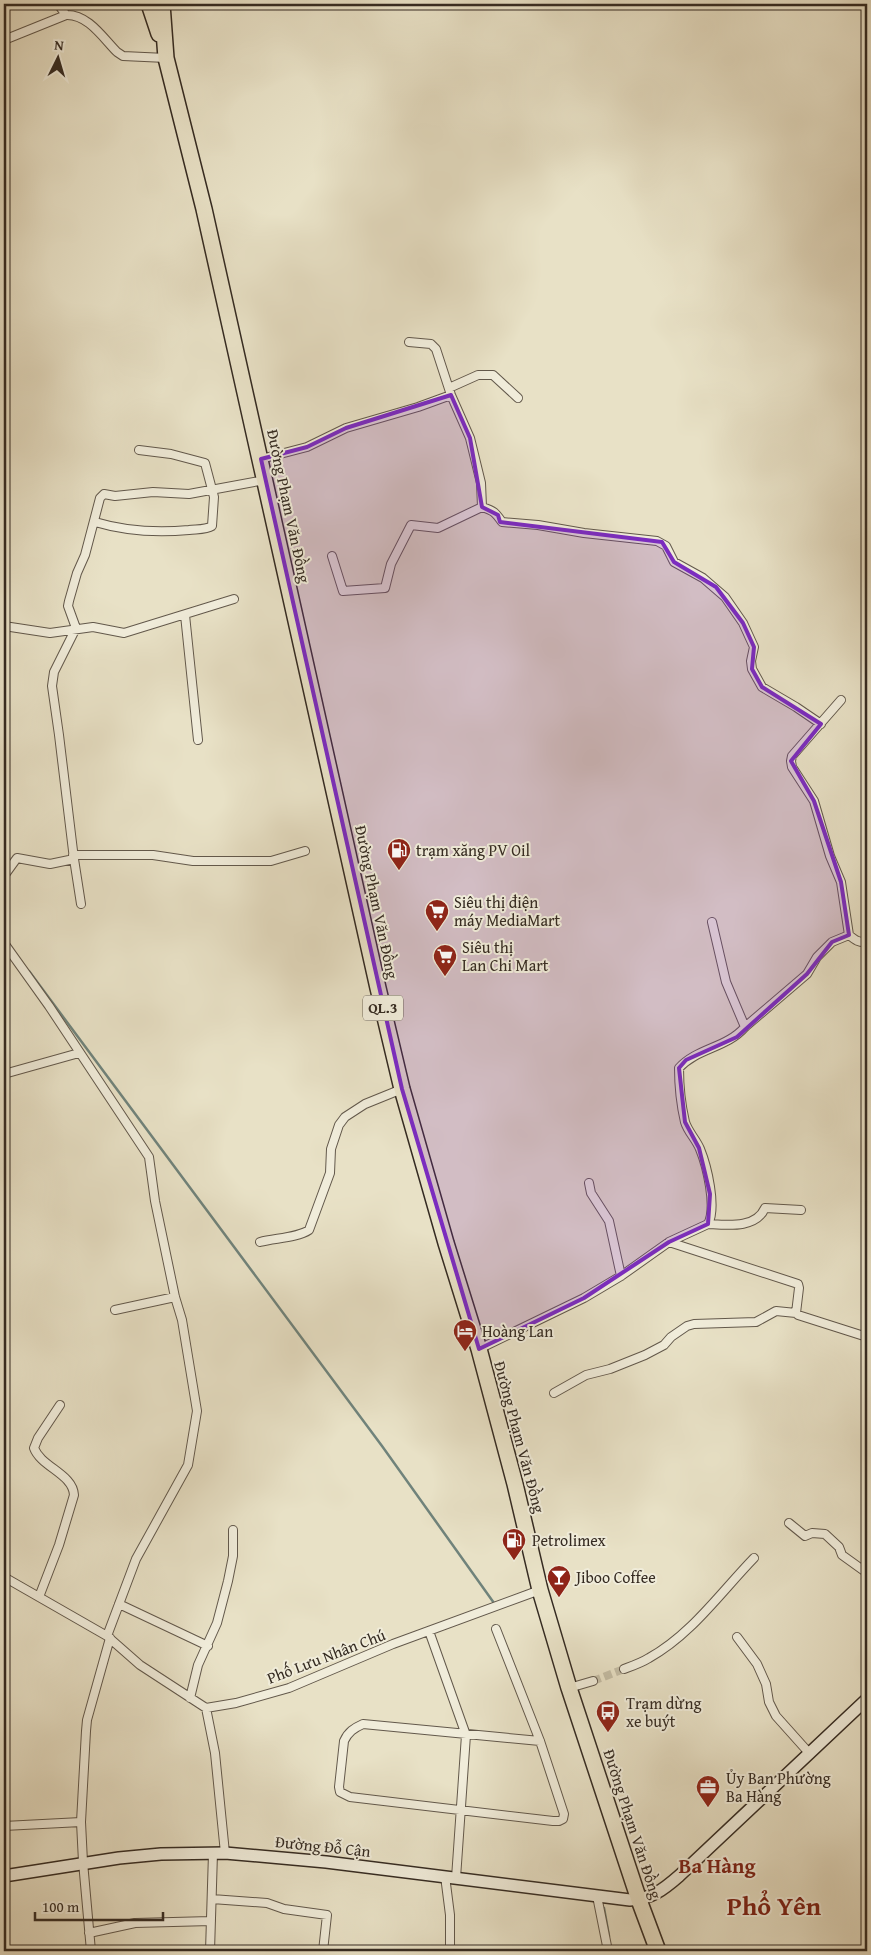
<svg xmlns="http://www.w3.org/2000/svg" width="871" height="1955" viewBox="0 0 871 1955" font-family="'Gentium Book Plus',serif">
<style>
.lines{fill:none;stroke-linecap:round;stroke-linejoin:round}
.stream{stroke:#70837b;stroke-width:2.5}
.street-tunnel{stroke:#c4bda5;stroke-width:8;stroke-dasharray:8 4;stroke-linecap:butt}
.street-casing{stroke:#62584b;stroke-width:10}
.secondary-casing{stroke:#352b22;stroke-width:14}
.highway-casing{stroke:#352b22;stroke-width:18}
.street{stroke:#f0ecda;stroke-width:8}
.secondary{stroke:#f0ecda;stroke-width:11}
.highway{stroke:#e8e1c6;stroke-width:15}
.marked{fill:#7b2cbf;fill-opacity:0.2;stroke:#7b2cbf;stroke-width:4;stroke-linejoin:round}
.labels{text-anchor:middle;stroke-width:4;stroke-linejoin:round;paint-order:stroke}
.shield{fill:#f0ecda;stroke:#6d6559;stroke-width:1}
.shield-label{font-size:15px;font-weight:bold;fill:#352b22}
.street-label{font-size:16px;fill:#352b22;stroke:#f0ecda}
.poi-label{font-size:16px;fill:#352b22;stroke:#f0ecda;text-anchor:start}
.district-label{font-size:21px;font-weight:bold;fill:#7a1f14;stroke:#f0ecda}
.town-label{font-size:26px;font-weight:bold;fill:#7a1f14;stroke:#f0ecda}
</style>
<rect width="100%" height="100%" fill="#e8e1c6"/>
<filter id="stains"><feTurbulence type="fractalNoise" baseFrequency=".004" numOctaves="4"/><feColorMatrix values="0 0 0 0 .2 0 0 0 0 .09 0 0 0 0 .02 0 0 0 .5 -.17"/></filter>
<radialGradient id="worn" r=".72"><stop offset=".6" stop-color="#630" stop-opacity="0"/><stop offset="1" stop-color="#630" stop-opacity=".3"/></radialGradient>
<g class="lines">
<!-- stream -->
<path class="stream" d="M29,971L382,1446L494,1603
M604,1908L609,1936"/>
<!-- street-tunnel -->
<path class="street-tunnel" d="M593,1681L624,1669"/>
<!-- street casing -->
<g class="street-casing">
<path id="street" d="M58,4L66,15
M4,40L66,15C88,14 103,38 117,52L123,56L166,58
M409,342L431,344L436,349L451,395L470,438L481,483L482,507
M449,388L478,375H493L518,398
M261,459L307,447L346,428L418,407L451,395
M95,522C125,531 157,533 189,530C196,529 206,530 212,526L214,497L205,463L171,454L139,450
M332,556L343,591L385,588L391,564L411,525L438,528L482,507C494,511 495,512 502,522L538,525L584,533L657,541L666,546L674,562L703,578L725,597L743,623L754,647L751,661L752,669L762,687L796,707L821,724
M185,615L198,740
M4,626L50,633L93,627L124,633L234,599
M841,700L792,756L791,761L792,767L814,801L830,856L841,882L849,935C855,940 859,943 867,942
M73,855H153L193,861H271L305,851
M4,876L17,858L50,864L74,859
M81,904L74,859L59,735L52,686L54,672L76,628L68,606L69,601L77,573L85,555L100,498L104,494L115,496L153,492L189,494L265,480
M712,922L726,982L745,1027
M4,943L49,1006L149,1157L155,1201L175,1297L182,1320L197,1411L188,1465L136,1559L107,1636
M4,1074L79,1053
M589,1183L591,1193L609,1221L621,1276
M708,1224C727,1225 756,1229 765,1208L801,1210
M260,1242C275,1238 297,1238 309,1230L330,1173L331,1149L339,1125L345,1117L365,1104L402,1089
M669,1242L798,1284L799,1288L796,1313L798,1315L867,1337
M115,1310L175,1297
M479,1349L584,1298L621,1276L669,1242L708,1224C717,1207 707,1166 700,1149C696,1139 688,1132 685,1122C681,1105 679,1085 679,1068C697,1048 727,1048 745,1027L807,974L817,957L832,942L849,935
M554,1393L586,1375L610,1369L645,1355L664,1345L671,1337L687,1326L694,1324L756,1322L776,1311L796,1313
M789,1523L805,1536L812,1533L825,1534L839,1547L842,1555L867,1573
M4,1577L107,1636L140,1665L206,1708L236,1703L289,1688L393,1644L540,1590
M39,1597L59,1545L74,1495C73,1474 41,1467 34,1448L38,1438L60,1405
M119,1604L208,1646
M496,1629L540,1741L564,1814L563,1819L559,1821H553L350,1797L340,1792L339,1787L344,1741C348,1732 354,1728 363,1724L540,1741
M429,1631L466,1735L456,1878
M737,1637L757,1664L766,1684L769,1702L776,1716L810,1754
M624,1669C632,1666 641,1663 649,1658C691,1635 721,1592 754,1558
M569,1688L593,1681
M190,1698L198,1665L217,1623L228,1581L233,1556V1530
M206,1708L215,1753L225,1853
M4,1826L81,1822
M445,1876L450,1915V1951
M597,1896L608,1951
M212,1899L267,1903L284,1909L327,1915L323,1951
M89,1933L135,1923L211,1921
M91,1951L83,1862L81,1822L86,1731L87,1720L110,1638
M210,1951L213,1853"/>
</g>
<!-- secondary casing -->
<g class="secondary-casing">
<path id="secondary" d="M4,1876L119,1858L161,1854L225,1853L326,1862L630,1900C651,1899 663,1890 679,1876L867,1699"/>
</g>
<!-- highway casing -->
<g class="highway-casing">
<path id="highway" d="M149,4L159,34
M162,4L166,58L204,209L378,988L402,1089L446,1243L479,1349L515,1484L540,1590L569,1688L639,1900L658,1951"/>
</g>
<!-- street -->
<use href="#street" class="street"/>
<!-- secondary -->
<use href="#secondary" class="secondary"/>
<!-- highway -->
<use href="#highway" class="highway"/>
</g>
<!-- marked area -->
<path class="marked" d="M451,395L470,438L482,507L498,515L500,522L662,542L674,562L716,587L743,623L754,647L752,669L762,687L821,724L791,761L814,801L841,882L849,935L832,942L807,974L737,1037L686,1060L679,1068L685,1122L699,1148L710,1194L708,1224L669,1242L584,1298L479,1349L402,1089L261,459L307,447L346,428Z"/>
<!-- icons -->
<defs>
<g id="fuel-pin" transform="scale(1.25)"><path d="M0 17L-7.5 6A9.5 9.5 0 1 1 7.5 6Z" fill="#8f2418" stroke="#f0ecda"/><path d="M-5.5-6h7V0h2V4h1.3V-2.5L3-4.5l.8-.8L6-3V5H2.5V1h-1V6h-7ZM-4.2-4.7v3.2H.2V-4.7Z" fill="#fff"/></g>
<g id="supermarket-pin" transform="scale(1.25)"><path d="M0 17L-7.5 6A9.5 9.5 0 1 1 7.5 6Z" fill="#8f2418" stroke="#f0ecda"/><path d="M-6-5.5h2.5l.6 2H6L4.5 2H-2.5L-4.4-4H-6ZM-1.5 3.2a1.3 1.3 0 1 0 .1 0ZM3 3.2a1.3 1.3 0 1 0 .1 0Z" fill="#fff"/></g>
<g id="hotel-pin" transform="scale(1.25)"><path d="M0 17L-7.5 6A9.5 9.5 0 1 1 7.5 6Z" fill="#8f2418" stroke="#f0ecda"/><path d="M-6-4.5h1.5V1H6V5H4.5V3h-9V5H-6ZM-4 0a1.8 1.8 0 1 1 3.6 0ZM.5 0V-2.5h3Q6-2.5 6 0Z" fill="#fff"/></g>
<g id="bar-pin" transform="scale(1.25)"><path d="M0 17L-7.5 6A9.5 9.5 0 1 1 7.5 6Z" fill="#8f2418" stroke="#f0ecda"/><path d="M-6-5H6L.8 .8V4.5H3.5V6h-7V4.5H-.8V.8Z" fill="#fff"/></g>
<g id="bus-pin" transform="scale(1.25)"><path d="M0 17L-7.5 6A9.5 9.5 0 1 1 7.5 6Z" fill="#8f2418" stroke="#f0ecda"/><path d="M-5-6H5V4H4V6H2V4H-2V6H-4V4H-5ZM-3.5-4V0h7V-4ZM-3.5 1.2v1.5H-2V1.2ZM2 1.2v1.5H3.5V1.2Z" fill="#fff"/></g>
<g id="office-pin" transform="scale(1.25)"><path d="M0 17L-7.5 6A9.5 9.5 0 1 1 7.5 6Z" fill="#8f2418" stroke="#f0ecda"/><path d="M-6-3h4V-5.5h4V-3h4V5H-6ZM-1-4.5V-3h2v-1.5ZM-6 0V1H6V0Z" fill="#fff"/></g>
</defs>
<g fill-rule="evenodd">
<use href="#fuel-pin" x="399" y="850"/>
<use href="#supermarket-pin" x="437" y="911"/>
<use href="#supermarket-pin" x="445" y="956"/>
<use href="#hotel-pin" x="465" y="1331"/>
<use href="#fuel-pin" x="514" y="1540"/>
<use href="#bar-pin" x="559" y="1577"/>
<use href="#bus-pin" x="608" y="1712"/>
<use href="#office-pin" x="708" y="1787"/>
</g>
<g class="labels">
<!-- shield labels -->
<rect class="shield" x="363" y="995.5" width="40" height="25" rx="4"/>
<g class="shield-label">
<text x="383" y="1013">QL.3</text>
</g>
<!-- street labels -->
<g class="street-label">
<text transform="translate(289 506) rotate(78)" y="6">Đường Phạm Văn Đồng</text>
<text transform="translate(377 902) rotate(78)" y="6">Đường Phạm Văn Đồng</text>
<text transform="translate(520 1437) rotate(75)" y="6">Đường Phạm Văn Đồng</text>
<text transform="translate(326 1656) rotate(-21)" y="6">Phố Lưu Nhân Chú</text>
<text transform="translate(633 1824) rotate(72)" y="6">Đường Phạm Văn Đồng</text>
<text transform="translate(323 1846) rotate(6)" y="6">Đường Đỗ Cận</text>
</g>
<!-- poi labels -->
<g class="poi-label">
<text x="416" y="856">trạm xăng PV Oil</text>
<text x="454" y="908">Siêu thị điện<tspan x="454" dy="18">máy MediaMart</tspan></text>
<text x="462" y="953">Siêu thị<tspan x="462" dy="18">Lan Chi Mart</tspan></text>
<text x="482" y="1337">Hoàng Lan</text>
<text x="532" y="1546">Petrolimex</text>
<text x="576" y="1583">Jiboo Coffee</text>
<text x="626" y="1709">Trạm dừng<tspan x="626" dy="18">xe buýt</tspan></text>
<text x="726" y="1784">Ủy Ban Phường<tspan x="726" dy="18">Ba Hàng</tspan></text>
</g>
<!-- district labels -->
<g class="district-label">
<text x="717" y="1873">Ba Hàng</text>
</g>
<!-- town labels -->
<g class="town-label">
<text x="774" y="1915">Phổ Yên</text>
</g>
</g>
<!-- margin -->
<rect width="871" height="1955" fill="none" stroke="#e8e1c6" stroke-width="20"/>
<rect x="5" y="5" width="861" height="1945" fill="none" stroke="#352b22" stroke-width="2.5"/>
<rect x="10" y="10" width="851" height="1935" fill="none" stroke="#352b22"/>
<!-- north arrow -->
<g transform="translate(58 58) rotate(5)" stroke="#f0ecda" stroke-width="4" paint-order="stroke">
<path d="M0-4L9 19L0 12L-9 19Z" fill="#352b22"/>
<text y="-8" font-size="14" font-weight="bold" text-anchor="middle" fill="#352b22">N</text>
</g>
<!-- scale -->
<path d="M35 1912v8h128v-8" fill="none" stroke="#352b22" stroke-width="2.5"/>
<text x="42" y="1912" font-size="15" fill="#352b22" stroke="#f0ecda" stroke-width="4" paint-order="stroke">100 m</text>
<rect width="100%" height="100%" filter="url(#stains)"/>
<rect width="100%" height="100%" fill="url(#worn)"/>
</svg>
